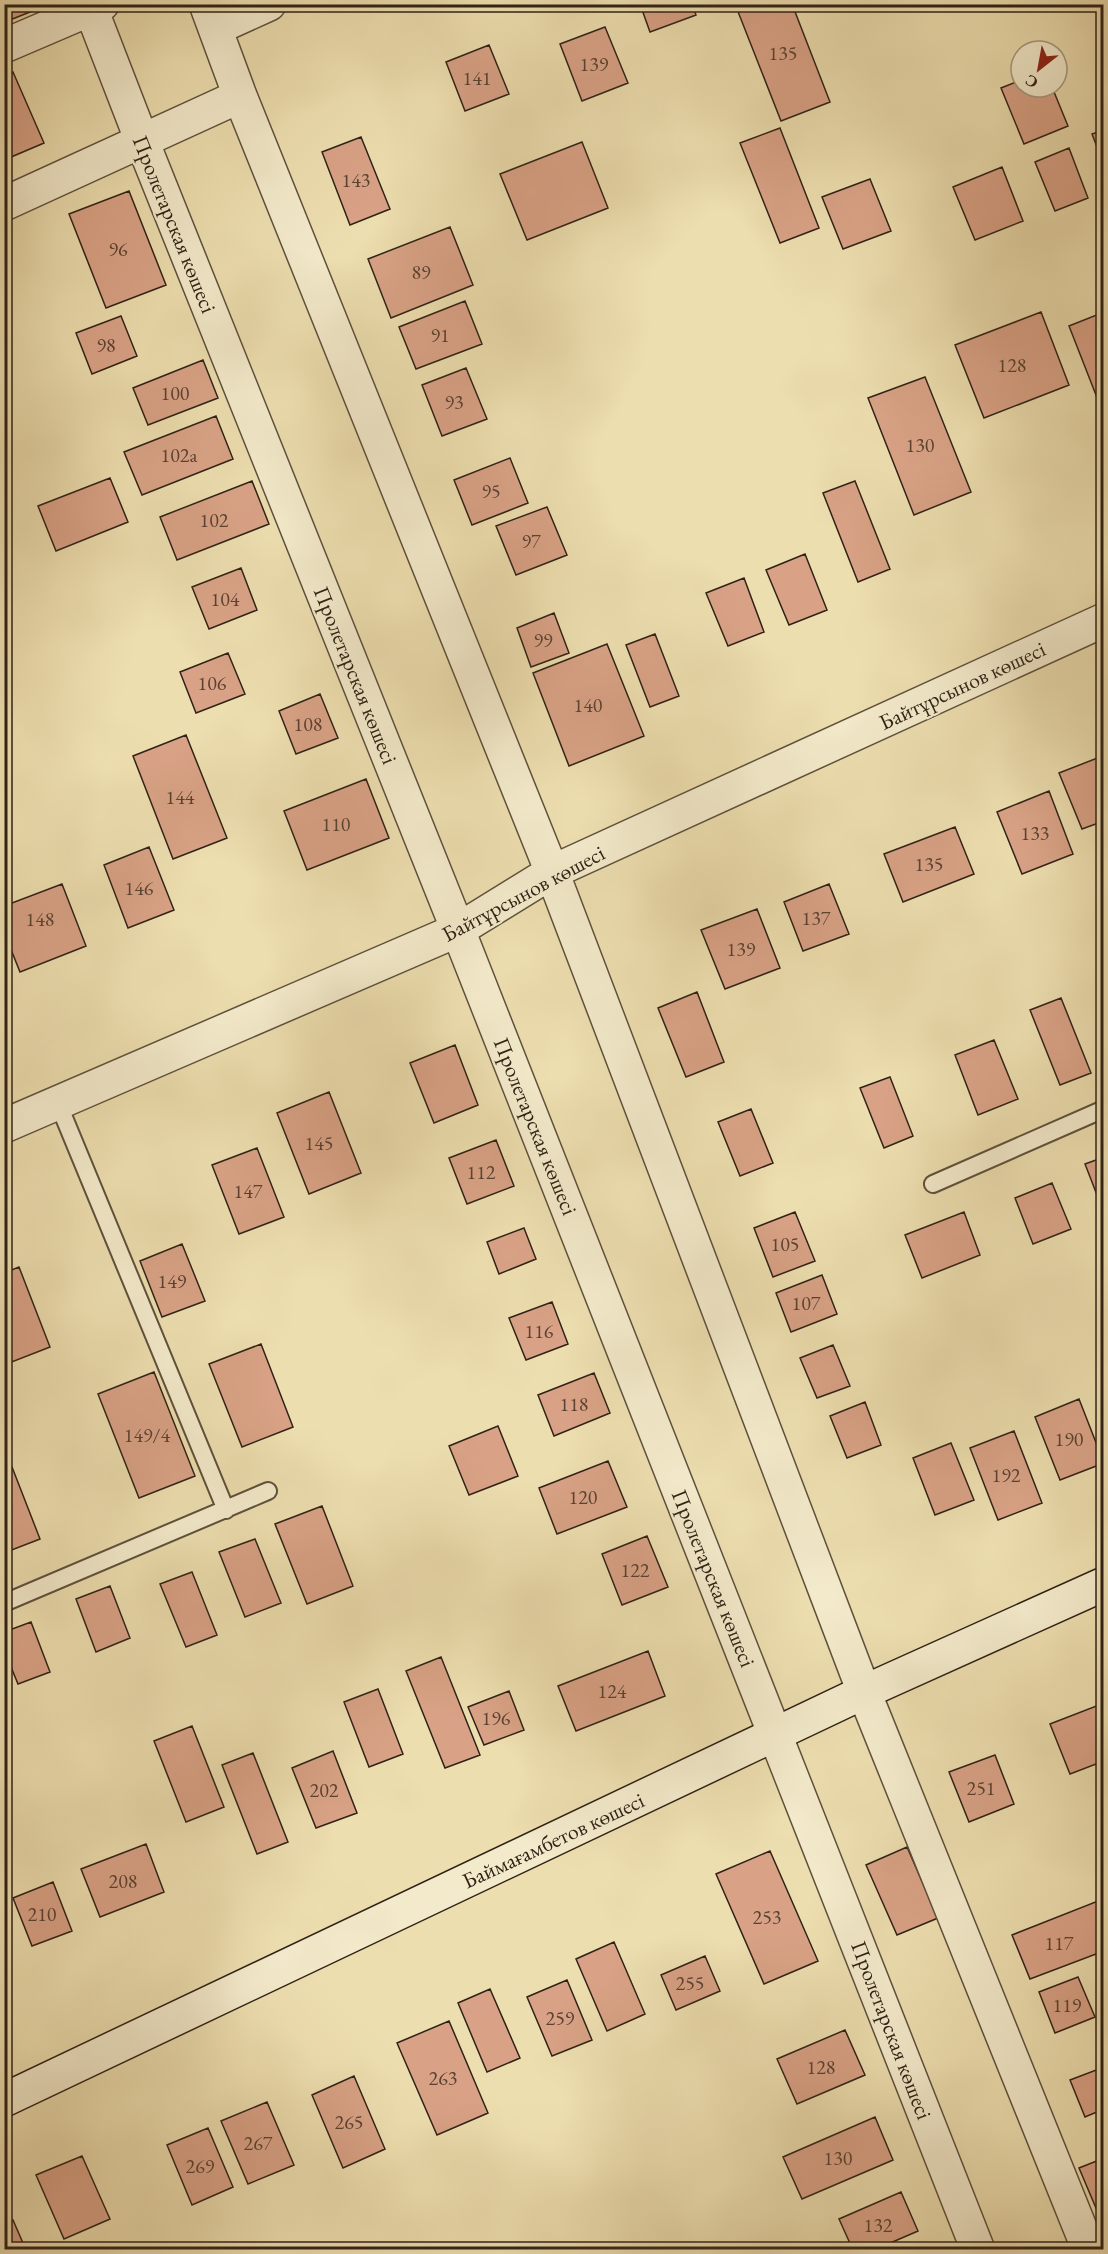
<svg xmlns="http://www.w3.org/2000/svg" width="1108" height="2254" viewBox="0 0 1108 2254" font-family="'EB Garamond',serif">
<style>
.building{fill:#d9a286;stroke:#2f2216;stroke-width:1.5}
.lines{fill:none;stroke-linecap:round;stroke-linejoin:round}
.lane-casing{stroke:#5e513c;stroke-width:20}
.street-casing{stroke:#5e513c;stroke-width:36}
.secondary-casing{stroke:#2f2216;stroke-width:36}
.lane{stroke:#f3eacb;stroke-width:16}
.street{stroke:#f3eacb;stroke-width:33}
.secondary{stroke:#f3eacb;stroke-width:33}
.labels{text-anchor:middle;stroke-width:4.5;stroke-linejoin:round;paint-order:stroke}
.number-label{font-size:20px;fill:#5a4232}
.street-label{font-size:22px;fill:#2f2216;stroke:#f3eacb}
</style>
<rect width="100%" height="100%" fill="#eddeaf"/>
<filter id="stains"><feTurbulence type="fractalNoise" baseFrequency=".00333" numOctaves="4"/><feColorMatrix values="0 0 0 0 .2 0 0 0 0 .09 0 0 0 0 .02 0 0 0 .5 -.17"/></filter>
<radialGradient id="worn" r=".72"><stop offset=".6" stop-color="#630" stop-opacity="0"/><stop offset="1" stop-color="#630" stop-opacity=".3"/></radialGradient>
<!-- building -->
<path class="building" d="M4,4H50L10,20Z
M640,4H692L696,15L650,32Z
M735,4H792L830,102L781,121Z
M605,27L628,83L582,101L560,44Z
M489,45L509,94L465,111L446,62Z
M13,72L44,143L4,160V76Z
M1021,80V87H1052L1068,126L1024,144L1001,88Z
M780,128L819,228L780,243L740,143Z
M1104,130V165L1092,134Z
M361,137L390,209L350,225L322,152Z
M582,142L608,208L527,240L500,174Z
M1069,148L1088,198L1055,211L1035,162Z
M1002,167L1023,221L975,240L953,187Z
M870,179L891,231L843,249L822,197Z
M129,191L166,285L106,308L69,214Z
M450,227L473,285L391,318L368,259Z
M465,301L482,344L416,369L399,327Z
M1041,312L1069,385L984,418L955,345Z
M1104,312V412L1103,413L1069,326Z
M121,316L137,356L92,374L76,333Z
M203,360L218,398L148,425L133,388Z
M466,368L487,419L442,436L422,385Z
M925,377L971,492L914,515L868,398Z
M216,416L233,459L142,495L124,452Z
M510,458L528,503L472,525L454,480Z
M110,478L128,522L56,551L38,506Z
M252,481L269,524L177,560L160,517Z
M855,481L890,569L858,582L823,493Z
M547,507L567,555L516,575L496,526Z
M805,554L827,610L789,625L766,570Z
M241,568L257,610L209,629L192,587Z
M744,578L764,632L728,646L706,593Z
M554,613L569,653L531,667L517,628Z
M655,634L679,696L650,707L626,645Z
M607,644L644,736L569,766L533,673Z
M228,653L245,694L196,713L180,672Z
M320,694L338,738L296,754L279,711Z
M186,735L227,838L173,859L133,756Z
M1100,757L1104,765V821L1082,829L1059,773Z
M366,779L389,838L307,870L284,811Z
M1049,791L1073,854L1022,874L997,812Z
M955,827L974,874L903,902L884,854Z
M149,847L174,910L128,928L104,865Z
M62,884L86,946L20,972L4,932V906Z
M829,884L849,934L803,951L784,902Z
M757,909L780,968L725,989L701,930Z
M697,992L724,1062L686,1077L658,1008Z
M1061,998L1091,1073L1060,1085L1030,1010Z
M994,1040L1018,1099L978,1115L955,1055Z
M455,1045L478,1105L434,1123L410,1063Z
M890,1077L913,1136L884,1148L860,1088Z
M329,1092L361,1173L309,1194L277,1113Z
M751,1109L773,1163L740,1176L718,1122Z
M496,1140L514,1186L467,1204L449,1158Z
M257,1148L284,1217L239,1234L212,1165Z
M1104,1157V1213L1085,1164Z
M1052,1183L1071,1229L1033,1244L1015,1198Z
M795,1212L815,1261L773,1277L754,1228Z
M964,1212L980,1255L922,1278L905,1235Z
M524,1228L536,1259L499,1274L487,1242Z
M182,1244L205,1301L162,1317L140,1261Z
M19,1267L50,1347L4,1365V1273Z
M822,1275L837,1314L791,1332L776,1293Z
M552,1302L568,1344L526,1360L509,1318Z
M261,1344L293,1427L242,1447L209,1364Z
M833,1345L850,1386L817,1398L800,1358Z
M154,1372L195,1476L139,1498L98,1394Z
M594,1373L610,1413L554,1436L538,1395Z
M1079,1399L1104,1463L1060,1480L1035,1417Z
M865,1402L881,1445L847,1458L830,1416Z
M498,1426L518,1476L469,1495L449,1446Z
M1014,1431L1042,1503L998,1520L970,1448Z
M951,1443L974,1500L935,1515L913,1458Z
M608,1461L627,1507L557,1534L539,1488Z
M12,1467L40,1539L4,1553V1471Z
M322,1506L353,1586L307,1604L275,1524Z
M647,1536L668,1587L622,1605L602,1554Z
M255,1539L281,1603L245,1617L219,1552Z
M192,1572L217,1635L186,1647L160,1584Z
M110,1586L130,1638L96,1652L76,1599Z
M31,1622L50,1672L18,1684L4,1650V1632Z
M648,1651L665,1696L576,1731L558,1686Z
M441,1657L480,1755L445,1768L406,1671Z
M378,1689L403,1754L369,1767L344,1702Z
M509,1691L524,1730L484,1745L468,1707Z
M1104,1703V1761L1070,1774L1050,1724Z
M192,1726L224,1807L186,1822L154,1741Z
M333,1751L357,1813L316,1828L292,1768Z
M253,1753L288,1842L257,1854L222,1765Z
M995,1755L1014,1804L969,1822L949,1772Z
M146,1844L164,1892L100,1917L81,1869Z
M907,1847L938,1918L897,1935L866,1865Z
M770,1851L818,1961L764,1984L716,1874Z
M53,1882L72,1931L32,1946L13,1898Z
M1103,1899L1104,1951L1030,1979L1012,1935Z
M614,1942L645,2014L607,2031L576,1959Z
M705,1956L720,1991L676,2010L661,1975Z
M1078,1977L1095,2017L1055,2033L1039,1992Z
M567,1980L592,2040L552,2056L527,1997Z
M490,1989L520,2058L487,2072L458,2003Z
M449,2021L488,2113L437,2135L397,2043Z
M845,2030L865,2075L797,2104L777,2059Z
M1104,2067V2109L1085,2117L1070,2080Z
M354,2076L385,2149L343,2168L312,2095Z
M267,2102L294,2165L248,2184L221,2121Z
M875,2117L893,2160L802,2199L783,2157Z
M208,2128L233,2187L192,2205L167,2145Z
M82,2156L110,2219L64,2239L36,2175Z
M1104,2158V2227L1079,2168Z
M901,2192L918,2231L874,2250H853L839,2219Z
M13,2220L26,2250H4V2224Z"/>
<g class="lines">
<!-- lane casing -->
<g class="lane-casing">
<path id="lane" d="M58,1103L226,1510
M933,1184L1104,1109
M4,1603L268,1491"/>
</g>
<!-- street casing -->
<g class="street-casing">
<path id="street" d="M89,4L142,141L458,930L978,2250
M206,4L240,96L552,872L864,1692L1089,2250
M216,28L269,4
M4,46L102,4
M4,204L240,96
M4,1126L458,930L552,872L1104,620"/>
</g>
<!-- secondary casing -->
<g class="secondary-casing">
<path id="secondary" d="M4,2100L864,1692L1104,1584"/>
</g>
<!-- lane -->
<use href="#lane" class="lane"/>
<!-- street -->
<use href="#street" class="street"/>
<!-- secondary -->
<use href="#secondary" class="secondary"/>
</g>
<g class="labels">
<!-- number labels -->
<g class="number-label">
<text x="783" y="60">135</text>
<text x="594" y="71">139</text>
<text x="477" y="85">141</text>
<text x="356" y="187">143</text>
<text x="118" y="256">96</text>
<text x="421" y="279">89</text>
<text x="440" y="342">91</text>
<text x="106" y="352">98</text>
<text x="1012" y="372">128</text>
<text x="175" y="400">100</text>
<text x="454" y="409">93</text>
<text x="920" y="452">130</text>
<text x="179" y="462">102а</text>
<text x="491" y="498">95</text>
<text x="214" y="527">102</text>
<text x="531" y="548">97</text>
<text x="225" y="606">104</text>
<text x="543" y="647">99</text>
<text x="212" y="690">106</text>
<text x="588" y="712">140</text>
<text x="308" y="731">108</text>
<text x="180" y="804">144</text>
<text x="336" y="831">110</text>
<text x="1035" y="840">133</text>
<text x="929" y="871">135</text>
<text x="139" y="895">146</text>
<text x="816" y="925">137</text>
<text x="40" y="926">148</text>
<text x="741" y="956">139</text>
<text x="319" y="1150">145</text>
<text x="481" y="1179">112</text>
<text x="248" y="1198">147</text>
<text x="785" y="1251">105</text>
<text x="172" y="1288">149</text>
<text x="806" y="1310">107</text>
<text x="539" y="1338">116</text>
<text x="574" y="1411">118</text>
<text x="147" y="1442">149/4</text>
<text x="1069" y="1446">190</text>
<text x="1006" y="1482">192</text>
<text x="583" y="1504">120</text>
<text x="635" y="1577">122</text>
<text x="612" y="1698">124</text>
<text x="496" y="1725">196</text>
<text x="981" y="1795">251</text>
<text x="324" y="1797">202</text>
<text x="123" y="1888">208</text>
<text x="42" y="1921">210</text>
<text x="767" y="1924">253</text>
<text x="1059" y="1950">117</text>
<text x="690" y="1990">255</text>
<text x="1067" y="2012">119</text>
<text x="560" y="2025">259</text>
<text x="821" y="2074">128</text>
<text x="443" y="2085">263</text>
<text x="349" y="2129">265</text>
<text x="258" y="2150">267</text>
<text x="838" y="2165">130</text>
<text x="200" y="2173">269</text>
<text x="878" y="2232">132</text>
</g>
<!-- street labels -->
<g class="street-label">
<text transform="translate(175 224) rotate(68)" y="8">Пролетарская көшесі</text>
<text transform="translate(356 675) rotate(68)" y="8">Пролетарская көшесі</text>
<text transform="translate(962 685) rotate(-25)" y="8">Байтұрсынов көшесі</text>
<text transform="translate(523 893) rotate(-28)" y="8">Байтұрсынов көшесі</text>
<text transform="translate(536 1126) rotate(68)" y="8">Пролетарская көшесі</text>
<text transform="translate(714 1578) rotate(68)" y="8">Пролетарская көшесі</text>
<text transform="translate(553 1840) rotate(-25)" y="8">Баймағамбетов көшесі</text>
<text transform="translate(892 2030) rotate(69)" y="8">Пролетарская көшесі</text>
</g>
</g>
<!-- margin -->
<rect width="1108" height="2254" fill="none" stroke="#eddeaf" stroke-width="24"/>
<rect x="6" y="6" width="1096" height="2242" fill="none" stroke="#2f2216" stroke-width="3"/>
<rect x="12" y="12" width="1084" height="2230" fill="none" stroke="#2f2216" stroke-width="1.5"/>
<!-- north arrow -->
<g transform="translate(1039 69) rotate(211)"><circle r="28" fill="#f3eacb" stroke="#a59a83" stroke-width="1.5"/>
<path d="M0-4.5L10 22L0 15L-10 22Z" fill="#8f2418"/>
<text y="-9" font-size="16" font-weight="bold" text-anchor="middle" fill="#2f2216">С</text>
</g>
<rect width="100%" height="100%" filter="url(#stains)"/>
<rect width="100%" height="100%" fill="url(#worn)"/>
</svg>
